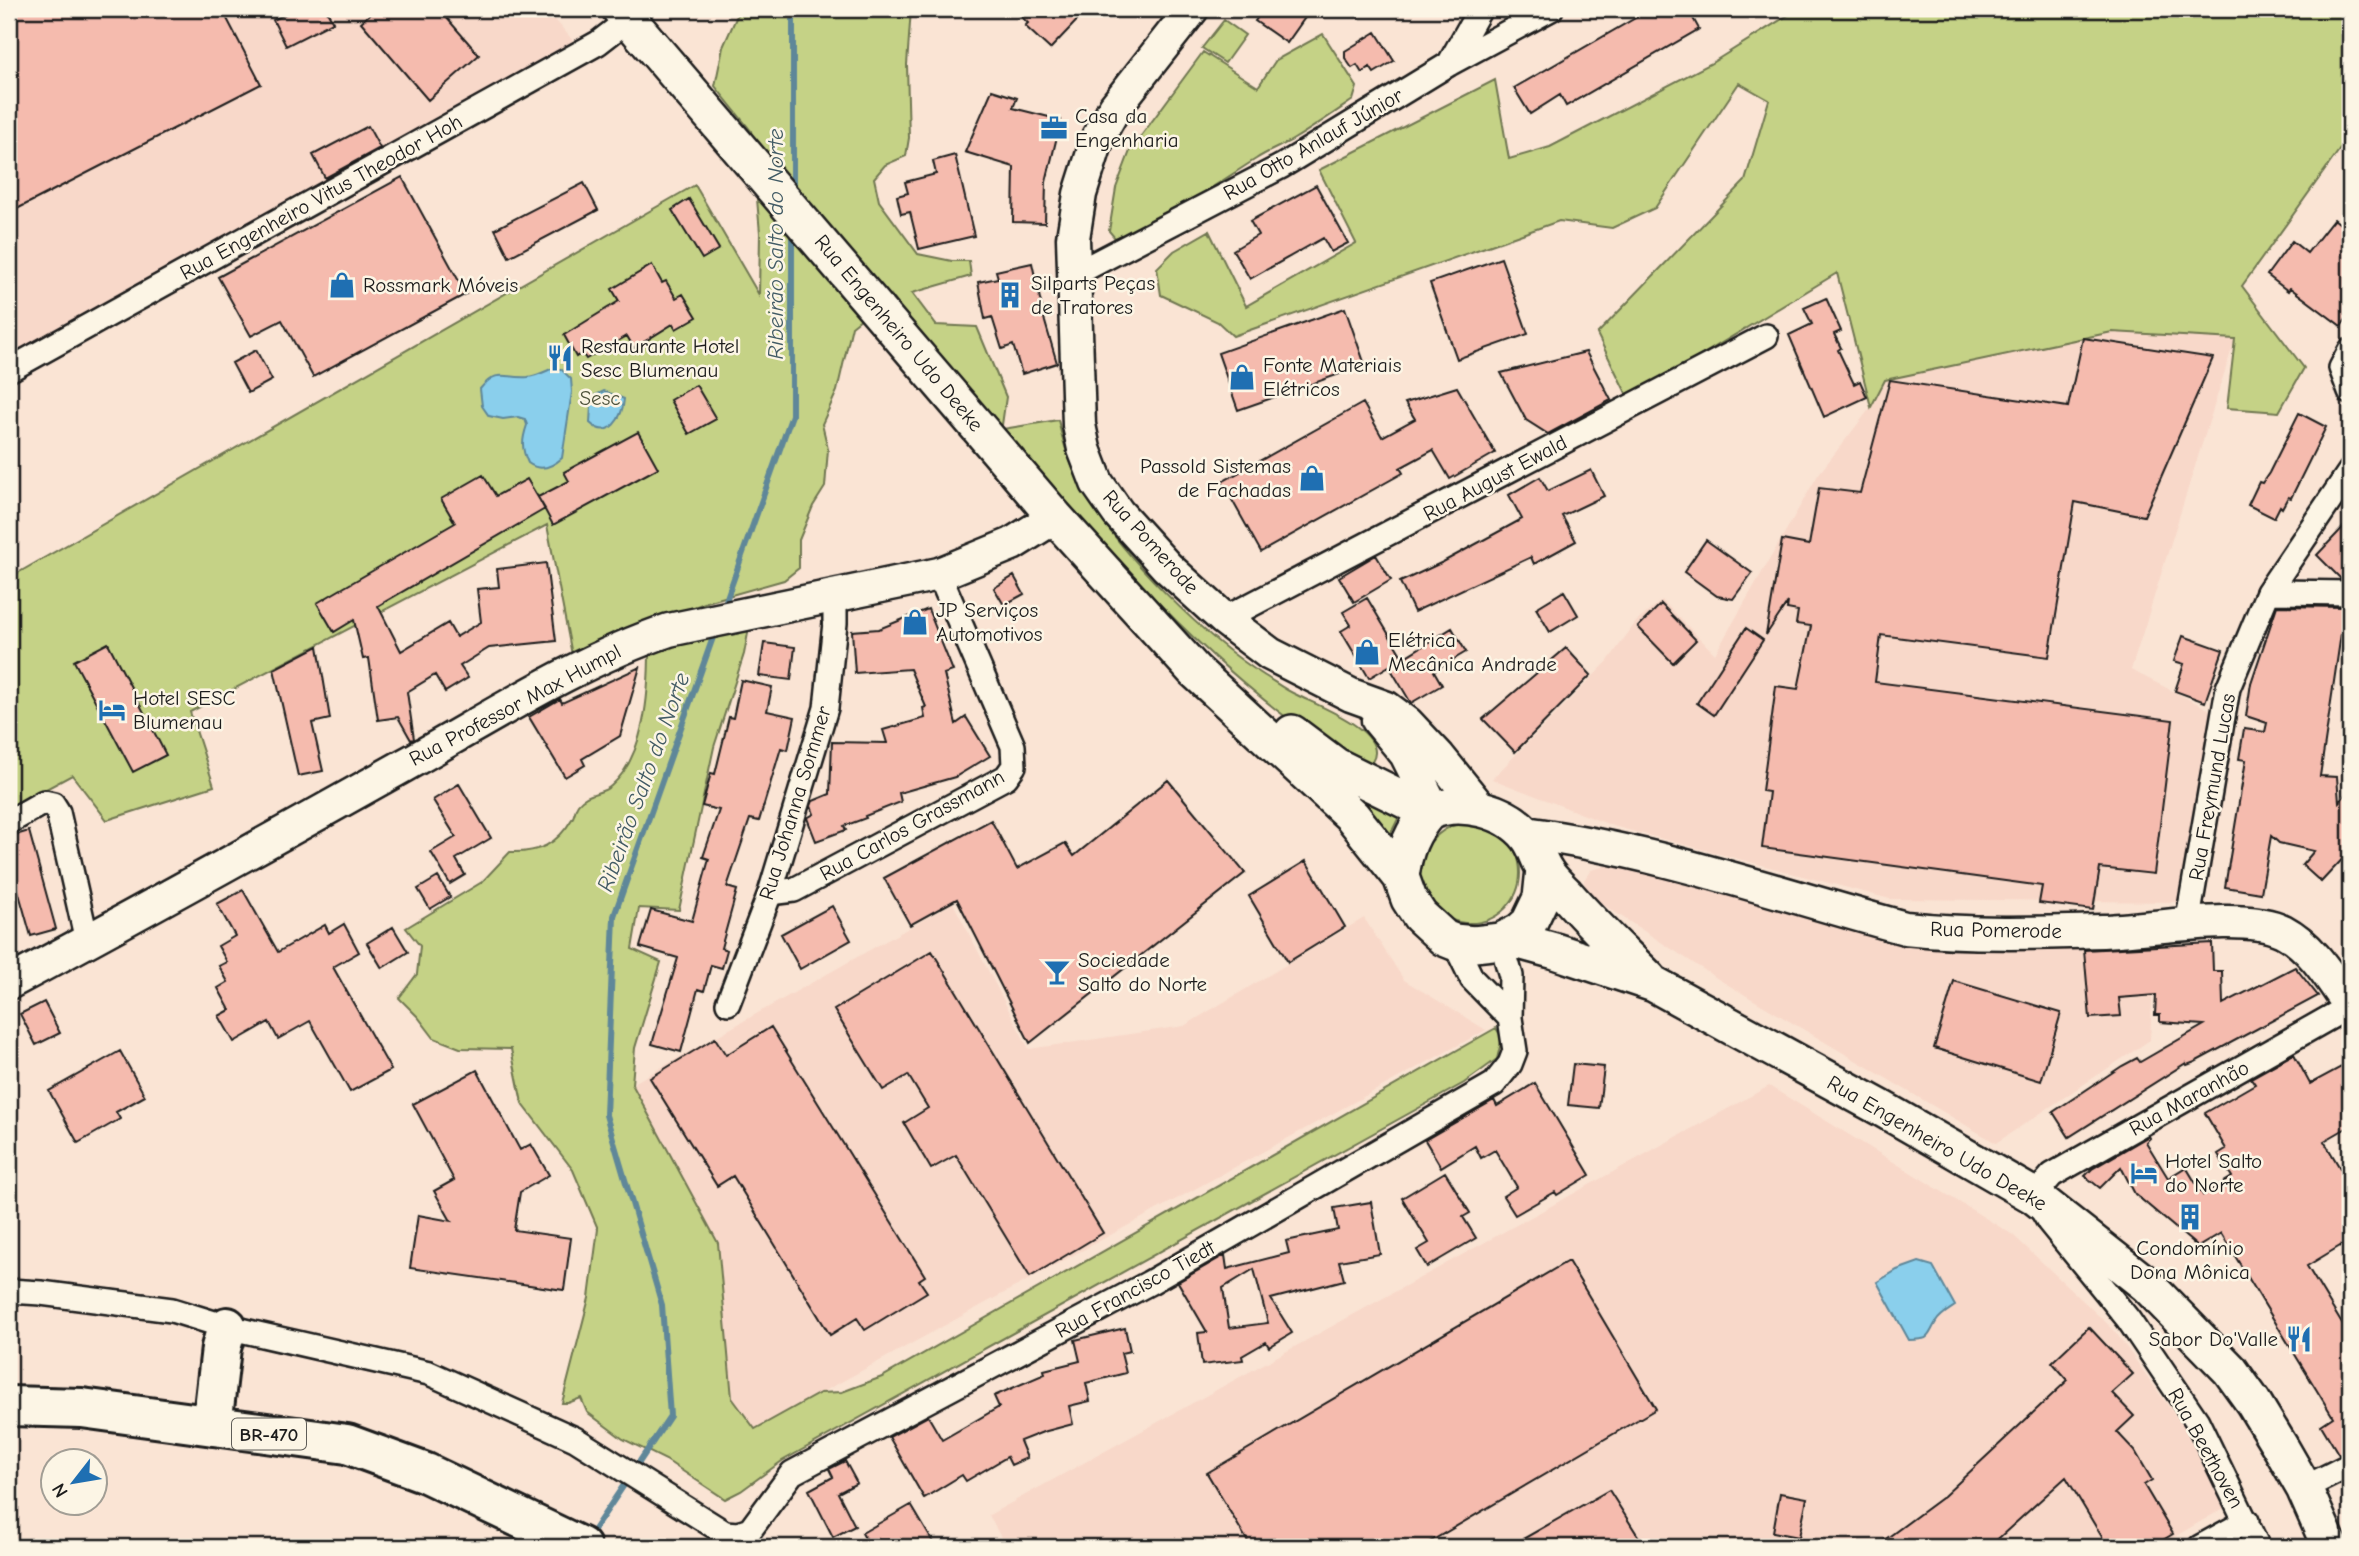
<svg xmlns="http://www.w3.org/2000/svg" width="2359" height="1556" viewBox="0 0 2359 1556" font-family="'Comic Neue',sans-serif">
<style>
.built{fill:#f8d8c9}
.green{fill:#c5d286;stroke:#707751;stroke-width:2}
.water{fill:#8acfec;stroke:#5e8799;stroke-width:2}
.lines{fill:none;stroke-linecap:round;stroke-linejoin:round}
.stream{stroke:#5e8799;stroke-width:6}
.building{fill:#f5bbae;stroke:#1c1c1c;stroke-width:2;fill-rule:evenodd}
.street-casing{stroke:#1c1c1c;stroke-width:28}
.secondary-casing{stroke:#1c1c1c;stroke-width:37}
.primary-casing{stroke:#1c1c1c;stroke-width:40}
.highway-casing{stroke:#1c1c1c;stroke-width:44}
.street{stroke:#fcf5e5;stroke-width:23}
.secondary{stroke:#fcf5e5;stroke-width:32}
.primary{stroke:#fcf5e5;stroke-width:35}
.highway{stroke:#fcf5e5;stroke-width:38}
.labels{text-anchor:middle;stroke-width:5;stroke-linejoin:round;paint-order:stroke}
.shield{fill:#fcf5e5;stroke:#5f5d58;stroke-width:2}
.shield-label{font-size:19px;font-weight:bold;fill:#1c1c1c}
.poi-label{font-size:21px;fill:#1c1c1c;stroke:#fcf5e5;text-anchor:start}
.street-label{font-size:21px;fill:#1c1c1c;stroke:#fcf5e5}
.park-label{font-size:21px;fill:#4f533c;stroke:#fcf5e5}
.water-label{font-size:23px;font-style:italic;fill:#425b65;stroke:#fcf5e5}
</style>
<rect width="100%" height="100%" fill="#fae4d4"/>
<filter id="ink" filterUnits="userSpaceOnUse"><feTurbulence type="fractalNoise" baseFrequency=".0143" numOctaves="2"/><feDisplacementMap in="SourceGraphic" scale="14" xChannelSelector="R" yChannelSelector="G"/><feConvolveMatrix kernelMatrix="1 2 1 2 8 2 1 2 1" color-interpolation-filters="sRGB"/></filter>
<g filter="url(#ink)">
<!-- built -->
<path class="built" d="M9,9H546L575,43L9,355Z
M2111,332L2235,339L2131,670L2214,712L2181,902L1890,899L1613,826L1492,779L1608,661L1636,622L1662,600L1715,654L1818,475L1871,407L1884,380Z
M1606,866L1646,869L1914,941L1979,948L2045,949L2155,942L2150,1040L1996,1143L1718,979L1596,900L1585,890L1584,880L1591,870Z
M953,903L1029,1049L1184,1026L1364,918L1404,980L1486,1030L755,1429L732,1398L718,1243L632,1084Z
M1769,1086L2013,1235L2114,1330L2184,1428L2224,1508L2157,1547H1006L989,1515Z"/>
<!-- green -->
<path class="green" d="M740,9H911L907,65L909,138L906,156L885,165L874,178L879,201L918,254L952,261H969L971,276L912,293L936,325L977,327L1006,397L1002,425L993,431L891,295L852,326L837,391L822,424L828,449L825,487L813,506L799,540V568L784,580L707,602L572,655L547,525L190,712L214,786L107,820L72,775L9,809V578L695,185L759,295L760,233L751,131L715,86L723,47Z
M1798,9H2350V135L2242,286L2304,368L2279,412L2227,408L2235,339L2112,332L1885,380L1871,407L1837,273L1629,399L1597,334L1745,181L1769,100L1739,83L1655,208L1612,228L1559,221L1233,336L1218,322L1161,295L1157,268L1174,251L1209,231L1246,306L1356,243L1319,170L1495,80L1509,159L1550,147L1710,64Z
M1224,20L1245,35L1225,63L1202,48Z
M1323,34L1357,87L1353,100C1334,113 1314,127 1294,139C1282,146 1268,151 1256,159C1210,188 1167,220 1115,238L1109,231L1116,188L1130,151L1203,52L1258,87L1276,60Z
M1058,420C1064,447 1072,471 1086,495C1121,555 1206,639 1265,676C1275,682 1285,690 1297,695C1316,705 1391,732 1372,762L1365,763C1341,750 1313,737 1291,721C1181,638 1092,533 1003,429Z
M749,628L744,654L714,747L679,910L639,908L632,949L661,962L635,1048L632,1084L718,1243L732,1398L755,1429L820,1393L842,1392L882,1377L1496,1028L1502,1038L1497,1059L1464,1083L782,1461L741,1491L725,1499L666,1460L623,1439L587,1412L581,1398L568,1403H562L589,1298L598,1229L573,1170L522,1103L511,1049L460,1048L434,1038L418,1017L399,998L417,974L420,946L406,928L482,882L510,852C538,853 557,845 572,819C575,815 575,808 578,804C586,793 602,794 611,786C645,756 649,693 649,650Z
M1350,791L1400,815L1388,839Z
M1420 873a50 50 0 1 1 100 0a50 50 0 1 1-100 0Z"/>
<!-- water -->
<path class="water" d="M551,369H561L571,379L572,392L562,458C551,468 540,472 528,463C521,448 522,440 527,425L525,419L518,417L503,419L489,416L482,406L480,389C498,367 505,379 528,377C536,376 544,372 551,369Z
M604,391L624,399C623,417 609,441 590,423L591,406L596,395Z
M1919,1262L1933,1266L1955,1306C1949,1310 1940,1315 1936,1322C1926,1339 1931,1339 1909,1340L1877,1282L1897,1270Z"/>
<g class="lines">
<!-- stream -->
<path class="stream" d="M793,190V9
M723,609L792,415V229
M634,1470L670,1416L662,1305L606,1115L614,916L716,629
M589,1537L628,1479"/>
</g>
<!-- building -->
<path class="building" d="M9,9H222L261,84L9,213Z
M296,9H326L333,22L286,46L273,20Z
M376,9H439L479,55L428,100L361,22Z
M1013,9H1088L1050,49L1025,26L1028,23Z
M1264,9H1311L1287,43L1255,21Z
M1651,9H1688L1699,29L1566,106L1560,95L1530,114L1514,88Z
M1376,32L1394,61L1374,73L1370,67L1362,73L1357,65L1352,68L1345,58V51Z
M992,90L1017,98L1013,108L1061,120L1046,182L1045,223L1013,222L1014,167L965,152Z
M368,126L380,148L325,178L313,155Z
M955,155L974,236L919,249L910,212L901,214L897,196L908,193L905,182L936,174L933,161Z
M402,177L466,294L313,377L282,320L251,336L218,277Z
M584,183L598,210L509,257L495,229Z
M1316,185L1348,243L1331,252L1323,238L1250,279L1233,250L1258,235L1250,221Z
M689,199L719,249L702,259L672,210Z
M2334,219L2350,232V314L2341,326L2290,288L2288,291L2267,275L2292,241L2307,253Z
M1501,258L1528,334L1457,359L1430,283Z
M1032,263L1045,322L1057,363L1022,374L1013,345L1002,349L992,317L985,319L978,282L998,278L996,271Z
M652,265L662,283L666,281L676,298L683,294L697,317L676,329L673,324L634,348L627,336L586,359L582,353L576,357L564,335L619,301L612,289Z
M1826,298L1841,331L1834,334L1841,348L1838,350L1854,384L1860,381L1867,397L1824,417L1789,335L1812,324L1804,308Z
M1345,308L1365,365L1238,410L1218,353Z
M2083,338L2213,358L2144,516L2075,502L2049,657L1881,635L1875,682L2173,720L2154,874L2100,868L2093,910L2039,903L2042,886L1762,848L1769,792L1762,791L1776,686L1798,689L1811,626L1796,624L1798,611L1787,609L1788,602L1766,635L1782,540L1809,545L1819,488L1860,493L1890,380L2068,407Z
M256,350L272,380L248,393L232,363Z
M1586,352L1611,400L1548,434L1526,420L1501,373Z
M696,385L716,419L689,434L670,400Z
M1457,387L1495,453L1450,479L1433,450L1400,468L1403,473L1261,552L1222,482L1363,403L1382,437L1415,419L1405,403Z
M2299,413L2326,427L2291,498L2288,497L2282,508L2280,506L2274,518L2248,505L2259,482L2262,483L2269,473Z
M638,432L658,468L553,525L538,497L569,481L564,472Z
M1591,470L1604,496L1562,516L1576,541L1534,564L1531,557L1414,612L1400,582L1443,562L1522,519L1509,495L1540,477L1548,491Z
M483,475L496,496L527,479L545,509L378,606L401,651L448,623L456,637L481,622L477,589L499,587L497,569L546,563L556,641L489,648L460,666L468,678L445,692L435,675L407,692L414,739L411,740L398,717L378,720L369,658L363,659L354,620L334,632L317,603L455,523L441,499Z
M2350,520V579H2341L2317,555Z
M1706,540L1752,573L1733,599L1717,596L1684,572Z
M1376,555L1391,580L1354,602L1339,577Z
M1014,576L1024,594L1004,605L994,588Z
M1564,591L1578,615L1550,632L1536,608Z
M1367,598L1403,658L1452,628L1466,652L1434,671L1442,685L1411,703L1389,666L1369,678L1341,631L1351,625L1343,612Z
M1661,604L1696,640L1673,663L1638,627Z
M2277,606L2345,607L2320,776L2337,777L2339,802L2350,790V851L2321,882L2302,865L2314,851L2279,843L2271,836L2261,893L2225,887L2246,760L2239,759L2244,729L2265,732L2267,723L2246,716L2251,683Z
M928,609L953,671L944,674L956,724L966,717L990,756L955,777L899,793L901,802L865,816L866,818L844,826L846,830L816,841L807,818L814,814L811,806L813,801L830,794L832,742L887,743L883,730L925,718L923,708L926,707L910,669L855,673L852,631L879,629Z
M1746,628L1763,640L1714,715L1697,703Z
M2183,636L2223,650L2205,702L2175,691L2184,664L2174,661Z
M108,643L166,755L133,772L74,661Z
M764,643L795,647L791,680L759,676Z
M318,646L330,719L312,723L323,771L298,776L274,669Z
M1566,648L1591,675L1515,752L1483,719Z
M640,667L620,736L582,759L585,765L565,777L529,717L560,699L562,703Z
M741,680L772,687L767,711L795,717L788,750L781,748L759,821L750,819L727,887L737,890L721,948L727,950L722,968L711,965L704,991L698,989L681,1052L652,1044L678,958L640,947L651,910L692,921L709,859L703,857L719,810L702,806L711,773L715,774L729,717L733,718Z
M1168,780L1245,873L1030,1043L957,899L910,925L884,878L991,820L1017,869L1065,843L1074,856Z
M459,784L491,838L456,859L465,875L450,884L431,852L456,837L433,800Z
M29,831L56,929L31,936L12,869L9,870V837Z
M1306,861L1345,927L1288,962L1249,896Z
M438,877L450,897L430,909L418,889Z
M243,890L278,952L325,925L329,933L344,924L359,952L333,967L391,1070L350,1092L310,1021L278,1039L269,1022L234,1042L219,1016L230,1010L218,988L228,982L219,966L227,962L218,946L235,936L217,904Z
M832,906L851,940L800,969L781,934Z
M393,927L408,952L382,968L367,943Z
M2212,943L2213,971H2222L2223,1004L2295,967L2318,996L2195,1062L2187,1065L2186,1063L2069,1137L2053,1112L2122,1066L2137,1058L2140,1062L2204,1025L2160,1022V1015H2155L2156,995L2119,998L2121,1016L2090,1018L2084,950Z
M932,951L1103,1233L1030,1277L956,1155L931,1169L904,1123L928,1108L908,1075L883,1090L834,1010Z
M1954,981L2061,1013L2041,1081L1934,1048Z
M44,1002L60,1033L36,1045L20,1014Z
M771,1027L925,1276L919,1280L927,1292L865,1330L857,1318L830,1335L733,1176L717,1186L650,1078L715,1038L726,1055Z
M120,1051L145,1096L116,1112L120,1119L78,1143L49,1091Z
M2294,1054L2310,1084L2343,1066L2350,1080V1126L2324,1141L2350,1185V1240L2307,1266L2350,1337V1451L2339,1455L2321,1425L2333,1417L2221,1233L2198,1247L2135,1194L2121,1167L2100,1188L2085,1176L2092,1169L2149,1136L2150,1138L2146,1142L2168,1178L2186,1167L2203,1195L2232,1177L2218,1154L2226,1149L2205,1113L2255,1084L2251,1078Z
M1573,1064L1604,1067L1599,1108L1568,1105Z
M477,1070L520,1150L531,1144L549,1175L520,1192L514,1230L571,1238L564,1290L410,1268L418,1215L451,1221L434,1191L454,1180L413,1104Z
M1535,1083L1590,1175L1557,1195L1555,1192L1515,1215L1503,1196L1517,1187L1495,1150L1481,1158L1475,1146L1441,1167L1425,1140L1494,1100L1497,1106Z
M1445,1172L1470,1213L1463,1217L1476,1238L1427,1267L1417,1250L1429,1243L1402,1198Z
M1371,1202L1380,1254L1339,1261L1344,1280L1271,1299L1292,1333L1269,1347L1266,1342L1242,1356L1243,1360L1202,1365L1198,1333L1207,1332L1178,1282L1225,1255L1227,1269L1289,1253L1286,1241L1338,1230L1334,1208ZM1254,1269L1268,1323L1229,1328L1223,1288Z
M1568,1261L1656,1409L1421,1547H1251L1207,1473Z
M2089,1327L2133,1374L2112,1393L2134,1416L2117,1432L2135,1451L2152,1480L2144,1485L2173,1534L2151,1547H2108L2066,1477L1989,1547H1875L1944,1496L2068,1380L2052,1362Z
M1125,1328L1130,1351L1121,1353L1126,1373L1086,1383L1090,1401L1069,1406L1073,1424L1043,1432L1020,1441L1027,1458L1011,1465L1007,1457L966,1481L962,1475L924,1498L889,1437L928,1416L942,1440L999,1407L994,1396L1045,1374L1044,1370L1080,1361L1075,1340Z
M845,1461L857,1483L838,1493L855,1526L833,1537L809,1490L833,1477L829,1469Z
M1609,1490L1645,1547H1509Z
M1780,1493L1807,1498L1799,1537L1773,1532Z
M911,1505L936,1547H870L862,1533Z"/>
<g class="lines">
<!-- street casing -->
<g class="street-casing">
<path id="street" d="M1449,64L1480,9
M1073,275L1282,166L1449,64L1551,9
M2350,351L2341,368L2350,392
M9,370L598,43L629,19
M2268,592L2350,593
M1224,619L1766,336
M9,822L44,802L53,804L58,812L87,941
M770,893L794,890L1006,777L1014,766L1013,746L939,574
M2187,925L2228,688L2268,592L2350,471
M1454,942L1472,979L1510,1018
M728,1003L770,893L826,708L835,623V597
M9,1291L41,1293L172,1310L227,1327L429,1373L575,1439L725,1533L738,1534L750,1530L792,1473L1149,1283L1494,1084L1510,1064L1515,1051L1510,1018L1511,976L1501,941
M2304,1488L2350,1465
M2200,1547L2247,1521
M2258,1547L2197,1421L2128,1319L2049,1222L2034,1196L2052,1175L2350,1006"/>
</g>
<!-- secondary casing -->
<g class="secondary-casing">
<path id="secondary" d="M1192,9L1115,107L1098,137L1080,194L1073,238L1079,425L1084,449L1097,483L1118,513L1167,567L1224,619L1270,654L1351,695L1387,708L1407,723L1439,757L1481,809
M1378,720L1406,754L1434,810
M1525,833C1655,850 1779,894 1905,928C1970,935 2038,933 2103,931C2149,930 2244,911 2283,931C2313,947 2331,979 2350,1006
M9,983C142,912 273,839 405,765C490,718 577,661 669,630L939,574L1012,544L1055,517"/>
</g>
<!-- primary casing -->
<g class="primary-casing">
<path id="primary" d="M620,9L1055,517L1194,670L1352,816L1401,877L1409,899L1420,916L1444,938L1454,942L1474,944L1501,941L1519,932L1529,923L1541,898L1544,869
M1292,733L1336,766L1429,812C1460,798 1507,810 1528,837C1536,847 1538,860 1545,870C1550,879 1559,887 1566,894C1592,924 1621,951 1649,979
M1401,877C1404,851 1412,831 1429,812
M1508,938L1555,951L1654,984L1881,1108L2034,1196L2147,1285L2230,1370L2253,1402L2281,1448L2304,1488L2330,1547"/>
</g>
<!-- highway casing -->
<g class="highway-casing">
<path id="highway" d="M9,1406L82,1408L347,1444L426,1473L581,1547
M212,1426L221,1348L227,1327"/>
</g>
<!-- street -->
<use href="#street" class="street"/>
<!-- secondary -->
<use href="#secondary" class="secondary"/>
<!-- primary -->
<use href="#primary" class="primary"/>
<!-- highway -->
<use href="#highway" class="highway"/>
</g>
</g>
<!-- icons -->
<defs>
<g id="office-bare" transform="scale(2.1)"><path d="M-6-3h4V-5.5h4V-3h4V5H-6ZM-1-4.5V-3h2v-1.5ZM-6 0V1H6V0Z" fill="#1f6fb2" stroke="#fcf5e5" stroke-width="2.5" paint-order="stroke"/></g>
<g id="shop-bare" transform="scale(2.1)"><path d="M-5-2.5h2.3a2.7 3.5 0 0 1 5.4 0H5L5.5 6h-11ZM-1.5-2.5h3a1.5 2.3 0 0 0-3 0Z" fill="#1f6fb2" stroke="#fcf5e5" stroke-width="2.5" paint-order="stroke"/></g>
<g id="building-bare" transform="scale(2.1)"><path d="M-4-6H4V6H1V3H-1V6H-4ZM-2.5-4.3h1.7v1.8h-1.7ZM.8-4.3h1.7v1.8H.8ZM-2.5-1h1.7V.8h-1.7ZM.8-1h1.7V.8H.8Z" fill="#1f6fb2" stroke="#fcf5e5" stroke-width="2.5" paint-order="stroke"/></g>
<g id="restaurant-bare" transform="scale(2.1)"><path d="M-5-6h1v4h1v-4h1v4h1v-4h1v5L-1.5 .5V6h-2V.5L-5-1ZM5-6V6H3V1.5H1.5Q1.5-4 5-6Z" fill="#1f6fb2" stroke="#fcf5e5" stroke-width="2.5" paint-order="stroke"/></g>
<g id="hotel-bare" transform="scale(2.1)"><path d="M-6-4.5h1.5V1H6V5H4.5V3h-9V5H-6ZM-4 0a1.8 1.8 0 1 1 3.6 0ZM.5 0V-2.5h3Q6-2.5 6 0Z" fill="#1f6fb2" stroke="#fcf5e5" stroke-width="2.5" paint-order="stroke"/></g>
<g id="bar-bare" transform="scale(2.1)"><path d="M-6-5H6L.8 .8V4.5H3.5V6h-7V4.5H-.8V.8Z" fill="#1f6fb2" stroke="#fcf5e5" stroke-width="2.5" paint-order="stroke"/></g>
</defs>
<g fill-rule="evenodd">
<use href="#office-bare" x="1054" y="128"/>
<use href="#shop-bare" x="342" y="285"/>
<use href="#building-bare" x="1010" y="295"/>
<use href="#restaurant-bare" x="560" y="358"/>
<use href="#shop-bare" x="1242" y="377"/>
<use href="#shop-bare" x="1312" y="478"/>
<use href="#shop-bare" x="915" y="622"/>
<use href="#shop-bare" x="1367" y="652"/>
<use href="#hotel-bare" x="112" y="710"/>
<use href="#bar-bare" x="1057" y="972"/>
<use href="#hotel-bare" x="2144" y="1173"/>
<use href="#building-bare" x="2190" y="1217"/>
<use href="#restaurant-bare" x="2299" y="1339"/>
</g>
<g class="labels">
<!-- shield labels -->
<rect class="shield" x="232" y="1418.5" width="74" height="31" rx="5"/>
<g class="shield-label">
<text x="269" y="1441">BR-470</text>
</g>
<!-- poi labels -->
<g class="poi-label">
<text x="1075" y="123">Casa da<tspan x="1075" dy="24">Engenharia</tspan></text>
<text x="1031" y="290">Silparts Peças<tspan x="1031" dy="24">de Tratores</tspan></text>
<text x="363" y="292">Rossmark Móveis</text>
<text x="581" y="353">Restaurante Hotel<tspan x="581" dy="24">Sesc Blumenau</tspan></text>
<text x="1263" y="372">Fonte Materiais<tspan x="1263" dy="24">Elétricos</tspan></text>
<text x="1291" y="473" text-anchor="end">Passold Sistemas<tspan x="1291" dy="24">de Fachadas</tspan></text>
<text x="936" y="617">JP Serviços<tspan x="936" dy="24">Automotivos</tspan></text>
<text x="1388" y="647">Elétrica<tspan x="1388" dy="24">Mecânica Andrade</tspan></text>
<text x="133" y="705">Hotel SESC<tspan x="133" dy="24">Blumenau</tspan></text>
<text x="1078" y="967">Sociedade<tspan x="1078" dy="24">Salto do Norte</tspan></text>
<text x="2165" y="1168">Hotel Salto<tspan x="2165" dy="24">do Norte</tspan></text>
<text x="2190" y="1255" text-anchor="middle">Condomínio<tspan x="2190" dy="24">Dona Mônica</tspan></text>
<text x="2278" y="1346" text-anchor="end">Sabor Do'Valle</text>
</g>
<!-- street labels -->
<g class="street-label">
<text transform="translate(1313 144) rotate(-30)" y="7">Rua Otto Anlauf Júnior</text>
<text transform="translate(321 197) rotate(-29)" y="7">Rua Engenheiro Vitus Theodor Hoh</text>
<text transform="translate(899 333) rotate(50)" y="7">Rua Engenheiro Udo Deeke</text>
<text transform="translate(1495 478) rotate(-28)" y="7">Rua August Ewald</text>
<text transform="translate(1151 542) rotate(48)" y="7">Rua Pomerode</text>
<text transform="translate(515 705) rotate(-28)" y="7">Rua Professor Max Humpl</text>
<text transform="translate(2212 787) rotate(-80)" y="7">Rua Freymund Lucas</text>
<text transform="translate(795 803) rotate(-73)" y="7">Rua Johanna Sommer</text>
<text transform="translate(912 825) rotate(-29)" y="7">Rua Carlos Grassmann</text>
<text transform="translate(1996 930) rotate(1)" y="7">Rua Pomerode</text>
<text transform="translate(2189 1098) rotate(-29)" y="7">Rua Maranhão</text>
<text transform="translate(1937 1143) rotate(30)" y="7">Rua Engenheiro Udo Deeke</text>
<text transform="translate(1135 1289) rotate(-29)" y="7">Rua Francisco Tiedt</text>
<text transform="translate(2206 1448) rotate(61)" y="7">Rua Beethoven</text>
</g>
<!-- park labels -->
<g class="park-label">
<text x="600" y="405">Sesc</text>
</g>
<!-- water labels -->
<g class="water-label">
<text transform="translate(775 244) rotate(-90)" y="8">Ribeirão Salto do Norte</text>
<text transform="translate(643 782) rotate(-70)" y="8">Ribeirão Salto do Norte</text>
</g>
</g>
<!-- margin -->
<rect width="2359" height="1556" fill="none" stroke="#fcf5e5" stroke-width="35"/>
<rect x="18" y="18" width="2324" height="1521" fill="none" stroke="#1c1c1c" stroke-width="2.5" filter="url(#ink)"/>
<!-- north arrow -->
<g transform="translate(74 1482) rotate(239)"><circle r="33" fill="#fcf5e5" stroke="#a29e95" stroke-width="2"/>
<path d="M0-5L12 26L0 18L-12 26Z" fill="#1f6fb2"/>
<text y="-10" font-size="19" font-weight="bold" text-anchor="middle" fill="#1c1c1c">N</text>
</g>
</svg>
